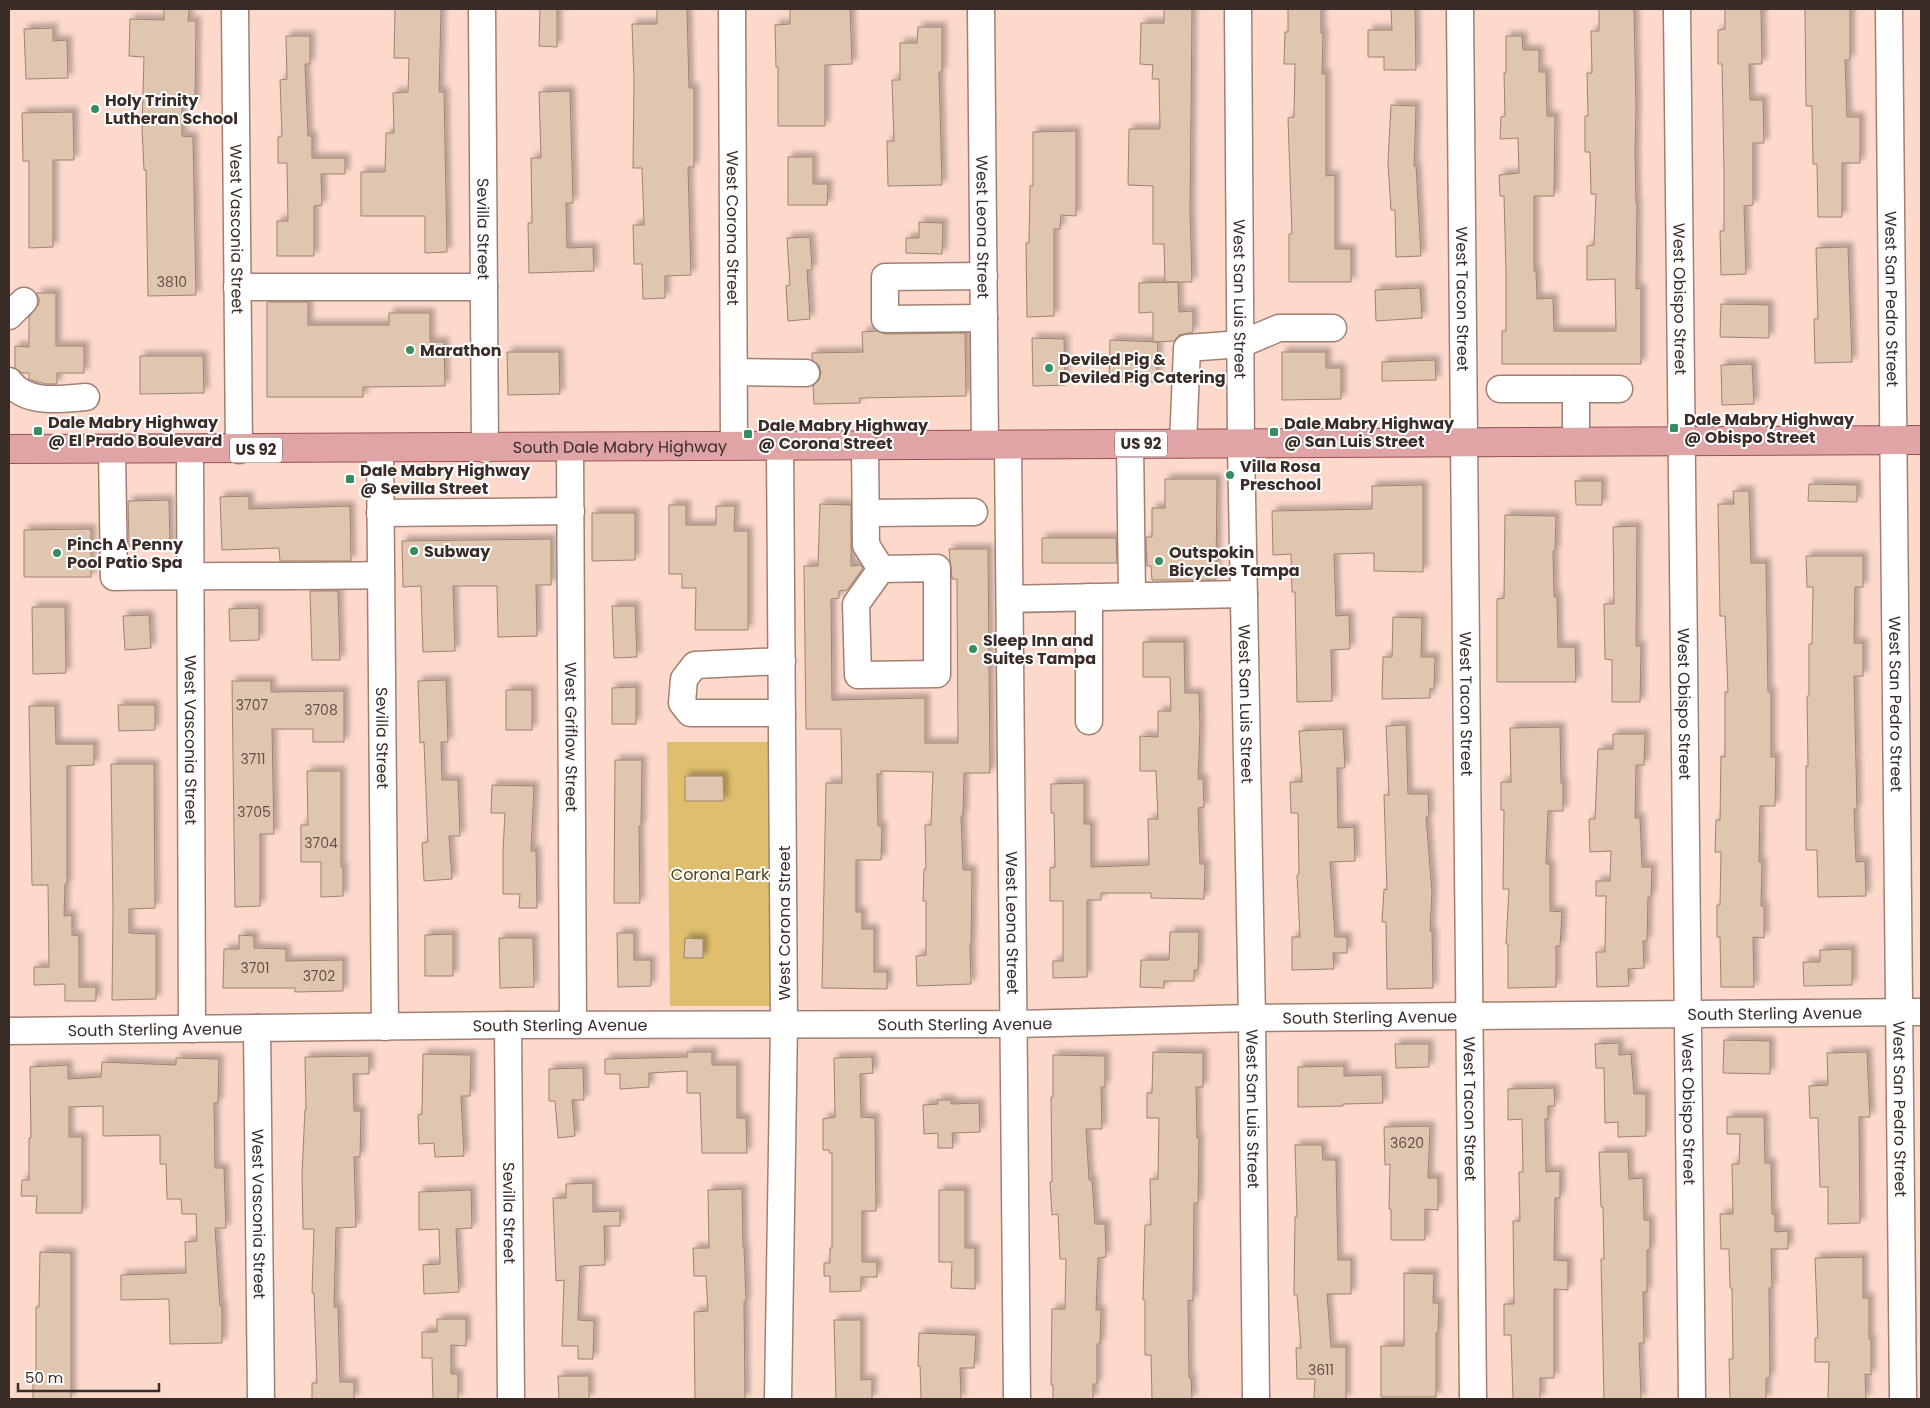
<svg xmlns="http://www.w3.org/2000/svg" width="1930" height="1408" viewBox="0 0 1930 1408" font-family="Poppins,sans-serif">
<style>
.green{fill:#dfbf6e}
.building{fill:#e0c6ae;stroke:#9d846e;filter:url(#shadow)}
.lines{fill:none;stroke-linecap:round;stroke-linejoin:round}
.minor-casing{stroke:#a18074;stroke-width:29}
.major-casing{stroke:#985154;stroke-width:30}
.minor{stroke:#fff;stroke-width:26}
.major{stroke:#e0a3a6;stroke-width:28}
.poi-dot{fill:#368d61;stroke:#fff;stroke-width:2}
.labels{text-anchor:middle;stroke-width:4;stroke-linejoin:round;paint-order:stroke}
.number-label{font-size:14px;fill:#64534a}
.shield{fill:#fff;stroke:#756c68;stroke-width:1}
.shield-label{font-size:15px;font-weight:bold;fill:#3a2d28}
.poi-label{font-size:16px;font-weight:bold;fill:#3a2d28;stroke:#fff;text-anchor:start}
.street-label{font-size:16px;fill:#3a2d28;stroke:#fff}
.park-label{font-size:16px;fill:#52421b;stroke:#fff}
</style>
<defs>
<filter id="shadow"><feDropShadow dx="4.5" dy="-4.5" stdDeviation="2.5" flood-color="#0004"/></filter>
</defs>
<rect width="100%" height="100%" fill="#fdd9cc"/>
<!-- green -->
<path class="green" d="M667,742H772L773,1006H670Z"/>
<!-- building -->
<path class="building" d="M164,9H189L188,21H196L195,104H182V136L193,137L196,295L148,296L146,170H144L142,128L144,57L129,56L130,19L164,20Z
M395,9H441L439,92H444L447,252L425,253V216H361V172H385L386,133H394L393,93L408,92L409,58H394Z
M540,9H557V47L539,46Z
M657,9H687L689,88H694V167H688L691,275L665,276V298L643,299L642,264H634L633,225H644L642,168H633L634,81L632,24H657Z
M790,9H850L852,64L825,65V126H778V67H776L775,25L790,24Z
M1164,9H1192L1190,212L1192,282H1165L1164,244H1153V186L1128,185L1129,129H1160L1159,79H1152L1153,65L1140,64L1141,23H1164Z
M1288,9H1321V33H1323L1322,74H1326V176L1335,175V249H1351V282H1289V234H1292L1288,118L1294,117L1295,64H1284L1285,32H1288Z
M1391,9H1415L1416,70H1384V57H1368V30H1392Z
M1599,9H1634L1636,107L1635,151L1636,204H1637L1636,289L1641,288V364H1502V331H1506V272L1504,196H1500L1499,175L1519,173L1518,138L1500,139L1501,117L1505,116L1504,73H1506V36H1522L1523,50H1539V72H1546L1547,116H1555L1554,196H1534V271H1536L1537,299L1553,298L1554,331H1616L1615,279L1587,280V246L1594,245L1596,194H1591L1590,152H1585V116H1588L1587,73H1592L1591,31H1599Z
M1725,9H1761L1762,64H1749L1750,100H1763L1764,143H1753V205L1744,206L1746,274L1721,275L1720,231H1724V170L1722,64H1718V30L1725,29Z
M1805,9H1850V60H1845L1847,117H1860V163H1842V217H1818L1817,164H1813L1812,106H1806Z
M918,27H942V72H939L942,185L888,186L887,141H894L892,80H900V43H917Z
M53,28V41L67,40L68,78L26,79L24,29Z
M286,36H310V64H305L308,136H312V158H345V174H321L322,205L314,206V256H277V221H288L287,163H278V137L282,136L280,80L287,79Z
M570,91L573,203H566L567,248L593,247L594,271L529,273L528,223H532L531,158H541L539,92Z
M1391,105L1416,106L1414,166H1416L1421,256L1396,257L1395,210H1391L1388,163Z
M73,112L74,160H53V247L29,248V161H23L22,113Z
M1076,131V216L1061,215L1060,229H1054V316L1027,317L1026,243H1029L1030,186H1033V132Z
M788,157H813V184H828L827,205H788Z
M919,222L943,223L942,254L906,253V238H919Z
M810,237L812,270H807L810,319L788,321L786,286L790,285L787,238Z
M1848,247L1852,362L1815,363L1814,319H1818L1816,248Z
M1178,282L1179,312L1193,311V332L1179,335L1174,341L1153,342V312L1139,313V283Z
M1420,288L1422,318L1376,321L1375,290Z
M36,293H56V346H84V373H57V384H46L31,380L29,379V373H22L15,368V346L29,347V317L39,304V298Z
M267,302H308V325H389V313H430V342H444L445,386L363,387V397H267Z
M1721,304L1769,305V338L1720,337Z
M877,331L885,334L965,333L966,396L860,398V403L814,404L813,386L819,380L821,373L819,365L812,360V353L863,352L862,332Z
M1032,338L1064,339L1065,385L1033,386Z
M1110,340L1158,342L1156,382L1109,381Z
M507,352H559L560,394L508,395Z
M1282,352H1326V368H1341V399L1282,400Z
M140,356H203L204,393L140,394Z
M1435,360L1436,380L1382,381V362Z
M1752,364L1754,404L1722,405L1721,365Z
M1165,479H1217L1216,580H1152L1151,566H1147L1146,537H1152V508H1165Z
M1575,481H1602V505H1576Z
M1809,484L1857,485V502L1808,501Z
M1423,485V572L1374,571V553L1334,554L1336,616L1349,615L1350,649L1331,650L1332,701L1297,702L1295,592H1292L1291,554L1273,555L1272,511L1372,509V486Z
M1733,491H1749L1751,563H1766L1768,692H1771V757H1776L1775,806H1760L1759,862H1762L1761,906H1764V938L1753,937L1754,987H1721L1720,937H1717V905H1720L1721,852H1715L1716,820H1720L1721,756L1725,757V692H1728L1725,616H1720L1718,504H1734Z
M249,496V509L350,506L351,561H280L279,548L222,550L220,497Z
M169,500L170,547H129L128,501Z
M820,504L851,505V566L861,565L863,568L847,590L839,591V598L831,599L832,700L925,698V743H958L957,579H952L949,549H988L990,773H964L963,816H961L963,870H972L971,945H970L971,984L917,986L916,956L926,955V901H923L924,869H926L925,825H931L933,772L881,771V774H877L878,826H882L881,860H856V912H862V929H874V972H887V989L822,988L826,783H842L841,729H806L804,566H818Z
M669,505H686V525H716V506H735L734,531H748V630H695L696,588H682V574H669Z
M592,513H635V560L592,561Z
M1505,515L1556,516L1555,551H1553L1554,597H1557L1558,647H1575L1576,682H1497V599L1504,598Z
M1637,526L1636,646H1641L1640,702H1612V660L1605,659L1604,604H1614L1613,527Z
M91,529V577H24V530Z
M1042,538H1116L1117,563H1042Z
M551,539V585H536L537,636L498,637L497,586H453L455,651L423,652L421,586L403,587L402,541Z
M1806,556H1863V587H1855L1854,643H1863V676H1854L1857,809H1854L1856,862L1865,861L1866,896L1818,897L1817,850H1806V766H1808L1807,696H1809V644H1812L1813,587H1807Z
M310,591H338L340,660H312Z
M612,606H635L637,657L614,658Z
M32,607H65L66,673L33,674Z
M259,608V640L230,641L229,609Z
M149,615L151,648L125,650L123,616Z
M1393,617L1422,618L1421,657H1435L1434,689H1430V698L1382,699L1383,657H1392Z
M1143,642H1184L1185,693H1199L1200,727L1198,779H1203L1204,807L1198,808L1200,864H1205L1204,899L1151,898V893H1101V900H1087V977L1053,978V961H1063V901H1050V868L1055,867L1054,813H1051V784L1084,783V824H1091V867L1149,865L1148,819H1158L1156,771H1140V736L1158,737V711H1171L1170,677H1143Z
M446,680L448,742H441L442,780H458L460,836H449L452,879L424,881L422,843L428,842L424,742L420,743L418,681Z
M232,681H271V692L344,691V742H313V729H272L274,834H260V906L235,907Z
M636,687V724H612V688Z
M506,690H532V730H506Z
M118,705H155V730L119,731Z
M29,706H55L56,744H94V765L67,766V884H65L64,916L72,915V935L79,936V987H96V1001H65V984L34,985V967H49L48,885H32Z
M1406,725L1408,794H1428L1429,817H1426L1432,892L1430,931H1432L1433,988L1387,989L1386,922H1382L1384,889L1387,890L1384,795H1389L1386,726Z
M1560,727L1561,783H1563V811H1548L1546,864H1550V911L1562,912L1560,946H1556V987L1508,988V944H1506L1509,889H1503L1504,810H1501V782H1511L1510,728Z
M1343,729L1345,768H1337L1338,828L1354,827L1355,861L1330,862L1335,937H1347V953H1333L1334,969L1292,970V937H1300L1297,875L1299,874L1298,813H1291L1290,782H1302L1299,731Z
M1613,734H1645L1644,765H1636L1635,818H1640L1642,867H1652L1651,897H1648L1647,941H1643L1644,968L1628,969L1629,986L1597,987L1596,952H1605L1606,896H1596V881H1610L1611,851L1590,852L1589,819H1595L1598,749H1613Z
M615,760H642L641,826H639L640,903H614Z
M111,764H154L155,908L129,909V933L156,934V999L112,1000L113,910Z
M307,771H341V867H343V896L321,897V862H301V825H308Z
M685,776H723L724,801H685Z
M492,785L534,786L531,851H536L537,908H519L520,894H503V851L505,813H491Z
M1170,932H1199L1198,970H1194V981H1164V988L1140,987L1141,960H1169Z
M617,933H634V960H651V986L618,987Z
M453,934V976H425V935Z
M239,935L254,936V948L286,949V961L343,960V991L295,992V988H223L224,949H239Z
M499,938H533L534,987L500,988Z
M685,938L703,939V958H684Z
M1852,949V985L1804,986L1803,962H1820V950Z
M1724,1040L1770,1041V1074L1723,1073Z
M1619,1043V1055L1631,1054L1634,1094H1646V1136L1618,1137V1122L1605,1123L1604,1068H1596L1595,1044Z
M1395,1044H1429V1067L1396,1068Z
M687,1052H712V1065H737V1118H746L747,1153H702L700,1093H687V1071L649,1073V1087L620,1089V1074H605V1059L687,1057Z
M1153,1052L1203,1053V1087H1196L1197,1138H1199L1198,1203H1194L1193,1301L1188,1300L1189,1378H1191L1192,1399H1152L1151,1355H1145V1300H1143L1145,1225H1151L1150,1179H1158L1159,1118H1147V1093H1152Z
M1867,1052L1870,1117H1859L1860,1223L1828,1224V1187H1820L1818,1118H1810L1809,1086L1828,1085L1827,1053Z
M423,1054L471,1055L470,1096H461L464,1156L435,1157L434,1143L419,1144L418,1115L422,1114Z
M1053,1055L1105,1056V1087H1101L1102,1129H1086L1089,1180H1092L1095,1224H1105L1106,1257L1098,1258L1096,1310H1101L1100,1344H1097V1384H1093V1399H1053V1385H1051L1052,1309H1065L1066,1259H1060L1058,1214L1052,1215L1050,1182H1052L1051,1097H1053Z
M369,1056V1074H353L354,1111H361L360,1157H354L356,1227L336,1228L334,1307H338L340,1382H354V1399H312V1383H317L314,1293H312L314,1229H303L302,1174L305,1110H306L305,1057Z
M872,1057L873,1073L860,1074L861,1117L875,1118L876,1211H862V1262H877V1277H861V1291L830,1292V1276H824V1263H830V1248H832V1153H829V1150H823V1119L835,1117L834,1058Z
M176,1058L219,1059L218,1103H214L215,1168H224L226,1228H215L220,1306H222V1343L170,1344L169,1299L121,1300V1275L186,1273L185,1242L197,1241L196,1214H182L181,1199H167L166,1164H160V1135L103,1136V1106L69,1107V1137H82V1213H36L37,1196H21L22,1180H29V1138H31L30,1067L68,1065V1079L101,1077L102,1062L176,1065Z
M1344,1066V1076L1382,1075L1383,1103L1343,1104V1106L1298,1107V1067Z
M583,1068L584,1100H572L575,1136L558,1138L555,1101H549V1069Z
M1554,1088L1555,1106H1548V1119H1545L1546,1172L1560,1171V1198H1555L1554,1260L1568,1261V1290L1554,1289V1378H1540V1399H1513L1511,1335H1504V1304H1514L1513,1221H1520L1519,1172H1523L1522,1119L1508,1120V1089Z
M937,1100H951V1104L979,1103L980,1132L952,1133L953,1148H938V1133L924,1134L923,1105L938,1104Z
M1727,1117H1764L1765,1163H1771L1772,1214H1775V1232L1788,1231V1249H1771L1772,1288H1769L1770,1378H1766V1399H1730L1729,1359H1733L1732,1288H1730L1729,1249H1721L1720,1214H1733L1732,1164H1739L1740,1134H1727Z
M1430,1126L1428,1178H1438V1210L1425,1209V1240H1391V1209H1389L1390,1164L1385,1165L1384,1127Z
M1295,1145H1322L1323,1160H1336L1338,1260H1351V1294H1327L1331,1347H1346V1399H1314L1315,1379H1297L1296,1348H1301L1297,1295H1294L1295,1217H1297Z
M1599,1152H1628L1629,1179L1643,1178L1644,1220H1650V1250H1647V1292H1643L1644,1343H1639L1641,1399H1604L1601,1259H1604L1603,1207H1601Z
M593,1183V1212L620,1211V1226H604L605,1265L580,1266L578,1320L594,1321L593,1359H578V1346H562L564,1280L556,1281L553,1198H566V1184Z
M742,1189L743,1247H744L746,1302H744L745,1399H695L694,1312L708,1311L706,1276H694L693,1248H709L708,1190Z
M471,1190L472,1228L456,1229L459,1292L424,1294L423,1265L440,1264L439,1229L419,1230V1192Z
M939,1190H965V1248H975V1289L951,1288L952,1262H939Z
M40,1252L71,1253V1399H33V1382H36V1307H39Z
M1863,1257V1298H1869V1339H1871V1375L1865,1374L1866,1399H1828L1829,1362H1815V1338H1818L1815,1258Z
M1404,1273L1434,1274L1433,1303H1439L1438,1333H1436V1397H1381V1346H1404Z
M437,1319H466V1346L451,1345V1374H458V1399H433L432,1358H422V1332H437Z
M834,1320H861V1380L872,1379V1399H836Z
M919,1333L976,1335L974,1368H960L961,1399H921L920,1366H918Z
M558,1376H589V1399H559Z"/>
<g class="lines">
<!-- minor casing -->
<g class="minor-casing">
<g id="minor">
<path id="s1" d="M235,9L239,450"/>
<path id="s2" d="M482,9L485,449"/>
<path id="s3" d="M732,9L734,446"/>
<path id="s4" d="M981,9L985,445"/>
<path id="s5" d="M1238,9L1241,444L1252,1018L1256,1399"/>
<path id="s6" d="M1460,9L1473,1399"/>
<path id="s7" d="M1677,9L1692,1399"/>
<path id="s8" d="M1889,9L1903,1399"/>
<path d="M984,276L885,277V319L984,318"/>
<path d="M237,287H484"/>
<path d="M9,316L24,301"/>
<path d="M734,372L806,373"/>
<path d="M9,381C26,405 60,399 86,397"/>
<path d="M1500,389H1576V442"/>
<path d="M1576,389H1619"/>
<path d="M1130,444L1132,596"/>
<path d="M1183,444L1187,348L1241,344L1279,328H1333"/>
<path id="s9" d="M1008,445L1017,1399"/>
<path d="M865,446L866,545L881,569L937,568V674L858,675L856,604L881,569"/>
<path id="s10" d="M570,448L573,1024"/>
<path id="s11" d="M380,449L385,1027"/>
<path d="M112,450L114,577C203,575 292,577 381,575"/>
<path id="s12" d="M190,450L192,1029"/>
<path d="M380,513L571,511"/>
<path d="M866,513L974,512"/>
<path d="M1089,597V721"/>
<path d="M1010,599L1244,594"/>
<path d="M782,661L695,665L684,679L682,703L690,713H782"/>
<path id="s13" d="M508,1025L511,1399"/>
<path id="s14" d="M257,1028L261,1399"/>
<path id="s15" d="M9,1031L508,1025L1014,1024L1252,1018L1921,1012"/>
<path d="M778,1399L784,1024L780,446"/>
</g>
</g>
<!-- major casing -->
<g class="major-casing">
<g id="major">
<path id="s16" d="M9,449C646,447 1284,443 1921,440"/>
</g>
</g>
<!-- minor -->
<use href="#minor" class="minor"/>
<!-- major -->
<use href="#major" class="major"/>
</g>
<!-- markers -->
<g class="poi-dot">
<circle cx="95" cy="109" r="5"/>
<circle cx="410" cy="350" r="5"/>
<circle cx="1049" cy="368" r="5"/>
<rect x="1669" y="423" width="10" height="10" rx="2.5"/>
<rect x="33" y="426" width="10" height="10" rx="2.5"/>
<rect x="1269" y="427" width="10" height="10" rx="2.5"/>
<rect x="743" y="429" width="10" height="10" rx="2.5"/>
<circle cx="1230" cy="475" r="5"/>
<rect x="345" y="474" width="10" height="10" rx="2.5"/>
<circle cx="414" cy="551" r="5"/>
<circle cx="57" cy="553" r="5"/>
<circle cx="1159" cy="561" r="5"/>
<circle cx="973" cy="649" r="5"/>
</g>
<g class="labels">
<!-- number labels -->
<g class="number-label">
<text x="172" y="287">3810</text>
<text x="252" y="710">3707</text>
<text x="321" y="715">3708</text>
<text x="253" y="764">3711</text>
<text x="254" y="817">3705</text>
<text x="321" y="848">3704</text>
<text x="255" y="973">3701</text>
<text x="319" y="981">3702</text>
<text x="1407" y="1148">3620</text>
<text x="1321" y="1375">3611</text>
</g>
<!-- shield labels -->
<g class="shield">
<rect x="1115" y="431.5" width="52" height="25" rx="4"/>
<rect x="230" y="437.5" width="52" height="25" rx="4"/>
</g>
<g class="shield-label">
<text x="1141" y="449">US 92</text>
<text x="256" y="455">US 92</text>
</g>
<!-- poi labels -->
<g class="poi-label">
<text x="105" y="106">Holy Trinity<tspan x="105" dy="18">Lutheran School</tspan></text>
<text x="420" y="356">Marathon</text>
<text x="1059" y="365">Deviled Pig &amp;<tspan x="1059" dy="18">Deviled Pig Catering</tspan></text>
<text x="1684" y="425">Dale Mabry Highway<tspan x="1684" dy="18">@ Obispo Street</tspan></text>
<text x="48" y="428">Dale Mabry Highway<tspan x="48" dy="18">@ El Prado Boulevard</tspan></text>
<text x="1284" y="429">Dale Mabry Highway<tspan x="1284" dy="18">@ San Luis Street</tspan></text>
<text x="758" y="431">Dale Mabry Highway<tspan x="758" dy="18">@ Corona Street</tspan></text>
<text x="1240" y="472">Villa Rosa<tspan x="1240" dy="18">Preschool</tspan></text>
<text x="360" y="476">Dale Mabry Highway<tspan x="360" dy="18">@ Sevilla Street</tspan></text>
<text x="67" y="550">Pinch A Penny<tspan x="67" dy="18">Pool Patio Spa</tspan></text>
<text x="424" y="557">Subway</text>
<text x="1169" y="558">Outspokin<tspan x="1169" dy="18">Bicycles Tampa</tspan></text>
<text x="983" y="646">Sleep Inn and<tspan x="983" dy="18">Suites Tampa</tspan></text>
</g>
<!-- street labels -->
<g class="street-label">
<text dy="6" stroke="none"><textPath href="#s4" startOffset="218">West Leona Street</textPath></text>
<text dy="6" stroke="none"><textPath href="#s3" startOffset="219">West Corona Street</textPath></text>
<text dy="6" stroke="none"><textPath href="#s1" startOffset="220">West Vasconia Street</textPath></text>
<text dy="6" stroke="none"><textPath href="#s2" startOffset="220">Sevilla Street</textPath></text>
<text dy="6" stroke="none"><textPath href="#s5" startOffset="290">West San Luis Street</textPath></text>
<text dy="6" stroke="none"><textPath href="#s6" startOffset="290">West Tacon Street</textPath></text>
<text dy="6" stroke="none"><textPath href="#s7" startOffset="290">West Obispo Street</textPath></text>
<text dy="6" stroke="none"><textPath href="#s8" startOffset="290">West San Pedro Street</textPath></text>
<text dy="6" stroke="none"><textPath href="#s16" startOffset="611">South Dale Mabry Highway</textPath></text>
<text dy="6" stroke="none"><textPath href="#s5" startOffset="695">West San Luis Street</textPath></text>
<text dy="6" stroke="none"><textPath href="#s6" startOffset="695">West Tacon Street</textPath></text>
<text dy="6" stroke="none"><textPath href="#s7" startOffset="695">West Obispo Street</textPath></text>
<text dy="6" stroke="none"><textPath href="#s8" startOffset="695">West San Pedro Street</textPath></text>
<text dy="6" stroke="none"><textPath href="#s10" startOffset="289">West Griflow Street</textPath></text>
<text dy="6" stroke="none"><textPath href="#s11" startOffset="289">Sevilla Street</textPath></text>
<text dy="6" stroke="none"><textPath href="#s12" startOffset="290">West Vasconia Street</textPath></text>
<text dy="6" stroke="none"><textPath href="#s9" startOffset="478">West Leona Street</textPath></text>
<text transform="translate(784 923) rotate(-90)" y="6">West Corona Street</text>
<text dy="6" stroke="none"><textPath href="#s15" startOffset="1766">South Sterling Avenue</textPath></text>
<text dy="6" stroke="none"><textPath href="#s15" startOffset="1361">South Sterling Avenue</textPath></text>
<text dy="6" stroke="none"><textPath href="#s15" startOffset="956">South Sterling Avenue</textPath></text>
<text dy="6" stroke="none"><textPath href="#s15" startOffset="551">South Sterling Avenue</textPath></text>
<text dy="6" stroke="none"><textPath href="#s15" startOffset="146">South Sterling Avenue</textPath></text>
<text dy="6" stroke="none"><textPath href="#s5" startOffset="1100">West San Luis Street</textPath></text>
<text dy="6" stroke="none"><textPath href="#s6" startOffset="1100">West Tacon Street</textPath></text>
<text dy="6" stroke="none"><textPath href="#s7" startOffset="1100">West Obispo Street</textPath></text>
<text dy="6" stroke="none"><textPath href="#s8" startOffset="1100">West San Pedro Street</textPath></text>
<text dy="6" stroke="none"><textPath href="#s13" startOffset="188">Sevilla Street</textPath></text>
<text dy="6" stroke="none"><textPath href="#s14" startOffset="186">West Vasconia Street</textPath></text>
</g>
<!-- park labels -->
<g class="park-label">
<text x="720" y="880">Corona Park</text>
</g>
</g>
<!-- border -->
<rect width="1930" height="1408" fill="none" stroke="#3a2d28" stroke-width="20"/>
<!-- scale -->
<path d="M18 1383v8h141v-8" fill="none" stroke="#3a2d28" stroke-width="2.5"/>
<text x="25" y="1383" font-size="15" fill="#3a2d28" stroke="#ffffff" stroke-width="4" paint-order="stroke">50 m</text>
</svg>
